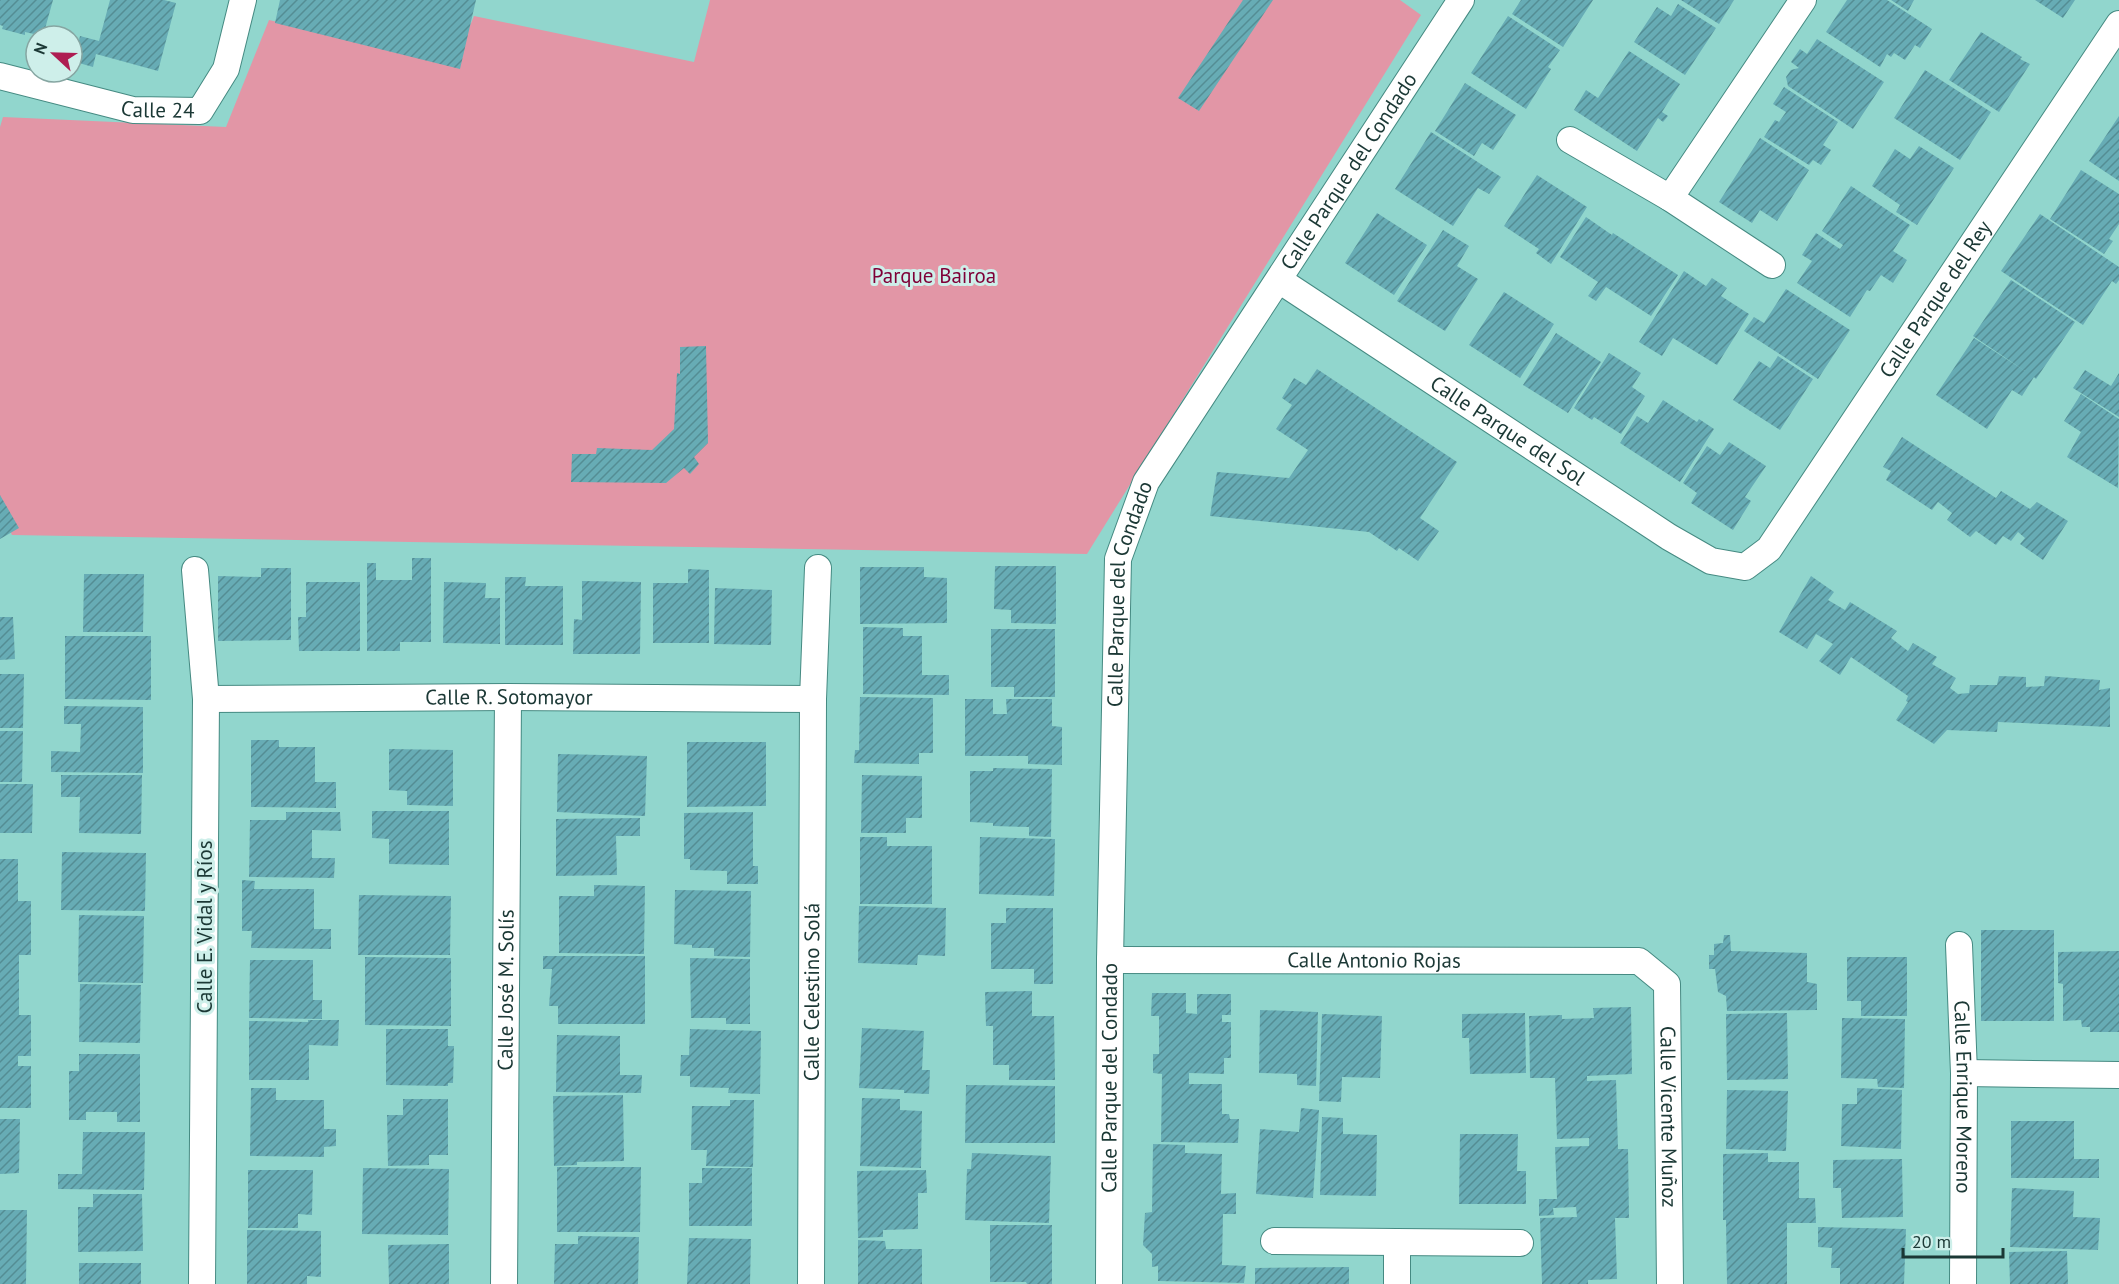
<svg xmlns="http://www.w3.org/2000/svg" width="2119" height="1284" viewBox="0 0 2119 1284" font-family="'PT Sans',sans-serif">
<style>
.park{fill:#e296a6}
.building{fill:url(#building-hatch)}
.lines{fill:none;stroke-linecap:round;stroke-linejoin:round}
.minor-casing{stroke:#458a82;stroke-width:28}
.minor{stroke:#fff;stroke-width:26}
.labels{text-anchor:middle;stroke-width:6;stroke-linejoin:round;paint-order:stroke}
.street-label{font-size:21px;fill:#1b3835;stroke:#ceefea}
.park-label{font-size:21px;fill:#7f0037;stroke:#ceefea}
</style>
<defs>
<pattern id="building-hatch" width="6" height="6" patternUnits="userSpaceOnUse" patternTransform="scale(1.5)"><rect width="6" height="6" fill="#67acb5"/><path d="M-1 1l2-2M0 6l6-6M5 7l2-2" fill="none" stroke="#548d94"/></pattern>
</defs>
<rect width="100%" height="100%" fill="#91d6cd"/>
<!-- park -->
<path class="park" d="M710,0H1400L1421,15L1087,554L12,535L0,509V127L3,117L226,127L269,20L454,64L474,16L694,62Z"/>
<!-- building -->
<path class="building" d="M0,0H53L43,36L25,32V35L2,29L3,26L0,25Z
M110,0H164L176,3L158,71L96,54L93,67L72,61V43L78,45L80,36L99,41Z
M280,0H476L460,69L275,23Z
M1243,0H1273L1199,111L1178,98Z
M1521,0H1593L1563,47L1512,14Z
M1681,0H1734L1719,24Z
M1847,0H1887L1932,29L1920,48L1915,45L1905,60L1894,53L1891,57L1887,54L1880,67L1826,32Z
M1891,0H1914L1908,11Z
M2035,0H2075L2063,18Z
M1678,4L1716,28L1685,75L1634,42L1657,7L1671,16Z
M1508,16L1560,50L1548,67L1551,69L1526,109L1471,73Z
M1981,32L2022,57L2020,59L2030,64L1999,112L1949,80Z
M1817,39L1884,82L1853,129L1788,86L1786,77L1791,70L1799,68L1791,62L1800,49L1807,54Z
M1629,51L1680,84L1662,112L1668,116L1663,122L1658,118L1637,151L1574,110L1586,90L1598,98Z
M1925,70L1991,112L1960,160L1894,118Z
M1465,83L1516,115L1493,150L1482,143L1474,156L1435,131Z
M1784,87L1838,122L1823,145L1831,150L1821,165L1813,160L1809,165L1764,137L1775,120L1779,122L1786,112L1773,104Z
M2119,116V181L2089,161Z
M1431,132L1501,177L1489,194L1478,188L1453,226L1395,189Z
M1760,138L1809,170L1777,221L1760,210L1752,223L1719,202Z
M1919,146L1954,168L1917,225L1896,212L1900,205L1872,186L1895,149L1910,159Z
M2081,170L2119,194V224L2109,239L2113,241L2104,254L2050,219Z
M1537,175L1587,207L1551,264L1536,253L1539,249L1504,226Z
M1851,186L1910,225L1893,251L1907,260L1893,283L1881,275L1870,291L1867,290L1850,317L1797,283L1812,261L1802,255L1816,233L1840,249L1843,245L1822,231Z
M1377,213L1427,245L1394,295L1345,263Z
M2040,214L2119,267V280L2116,284L2112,281L2083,325L2001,271Z
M1586,217L1612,235L1613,233L1678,275L1651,316L1606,287L1596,301L1588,296L1598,282L1560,257Z
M1443,230L1469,246L1457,266L1478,279L1445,331L1397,301Z
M1684,271L1706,286L1712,278L1727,288L1721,296L1749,314L1717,365L1673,338L1662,356L1639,342Z
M2011,280L2075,322L2036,379L2034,377L2022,396L2012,390L1987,429L1936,395L1974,338L2025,371L1973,336Z
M1786,289L1850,330L1818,379L1744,331L1754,317L1764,323Z
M1504,292L1554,324L1520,378L1469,345Z
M1556,333L1601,362L1568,413L1523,385Z
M706,346L708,443L694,457L699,464L690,474L684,468L666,483L571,482L572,454H596L597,448L652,450L674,429L677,373L680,374V347Z
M1609,353L1641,373L1632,387L1645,396L1621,434L1594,417L1592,420L1574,408Z
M1778,356L1813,379L1780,430L1733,400L1759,361L1770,368Z
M1317,369L1457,462L1420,518L1439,531L1418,561L1399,548L1397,551L1369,532L1210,516L1217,472L1289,478L1308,450L1276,429L1292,405L1282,398L1294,378L1306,385Z
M2085,370L2111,386L2119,373V417L2073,388Z
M2081,394L2119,419L2118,488L2067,457L2081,432L2064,421Z
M1663,400L1697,422L1699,419L1714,429L1680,482L1620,443L1637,416L1648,423Z
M1902,437L1996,498L2001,491L2030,509L2037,502L2068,521L2043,560L2020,544L2025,538L2018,532L2011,541L2003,536L1996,545L1976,531L1970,537L1947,520L1952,513L1938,502L1932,510L1886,480L1891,471L1883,467Z
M1729,442L1766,466L1745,497L1751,501L1733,530L1691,503L1697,493L1683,483L1707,446L1720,455Z
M0,495L19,528L0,539Z
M412,558H431V642H400V651H367V563H376V580H412Z
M995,566H1056V624L1011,623V610L994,609Z
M860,567H924V577L947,578V623L860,624Z
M261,568H291V640L218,641V576L261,577Z
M688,569L709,570V643H653V583H688Z
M84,574H144L143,632H83Z
M1811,576L1834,592L1828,600L1845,610L1850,602L1897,631L1891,638L1908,651L1913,643L1937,657L1932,664L1956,678L1950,688L1958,694L1969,693L1970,685H1997L1999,676L2026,677V687L2044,686L2045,676L2100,680L2099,690L2110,688V727L1998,722L1997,732L1947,730L1934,744L1896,720L1908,702L1906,701L1908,696L1851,657L1840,675L1819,661L1833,644L1816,634L1807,649L1779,632Z
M505,577H526L525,586H563V645H505Z
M582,581L641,582L640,654H573L574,619L582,620Z
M306,582H360V651H299L298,617H306Z
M444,582L486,583L485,598H500V644L443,643Z
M715,588L772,590L771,645L714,644Z
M0,617H13L15,659L0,660Z
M863,627L903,628V636H922V675H949V695L863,694Z
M991,629H1055V697H1014V687H991Z
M65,636H151V700L65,699Z
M0,674H24L23,728H0Z
M860,697L933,698V753H919V764L854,763L855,750H859Z
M965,699H993V714H1007L1006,699H1052V726L1062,727V765L1028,764V756H965Z
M64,706L143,707V773L51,772V751L80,752L81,724H64Z
M0,731H23L22,782H0Z
M251,740H279V747H315V782H336V808L251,807Z
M687,742H766V806L687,807Z
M389,749L453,750V806L407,805V791L389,790Z
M558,754L647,756L645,816L557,812Z
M993,768L1052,769L1051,837L1029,836V827L993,826V823L970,822V771H993Z
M61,775H142L141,834L79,833L80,797H61Z
M862,775L922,776V818H906V833H861Z
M0,784H33L32,833H0Z
M372,811H449V865L389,864V839L372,838Z
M286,812H340L341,831L312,830V858H335L334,878L249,877L250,820H286Z
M753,812V866H758V884H727V871L690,870V859H684V813Z
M640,818V836H616L617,875L556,876V819Z
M860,837H887V846H932V904H860Z
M980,837L1055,839L1054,896L979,894Z
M62,852L146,853L145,911L61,910Z
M0,859H18V901H31V955H19V1015H31V1056H18V1066H31V1108H0Z
M242,880L255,881L254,889H314V929H331V949L251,948L252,931H242Z
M594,885L645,886L644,954L559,953V896H594Z
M675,890L751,891L750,957L714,956V948H692V945L674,944Z
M359,895L451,896L450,955H358Z
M859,906L946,908L945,956L918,955L917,965L858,963Z
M1006,908H1053V984H1034V969H991V923H1006Z
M79,915L144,916L143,983L78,982Z
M1981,930H2054V1021H1981Z
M1724,935H1730L1731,951L1807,953V982L1817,984V1010L1727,1011L1726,996L1718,992L1715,969H1709V955H1714V944L1723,943Z
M2119,951V1032H2090V1027H2082L2081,1020L2063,1021V984L2058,983V952Z
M543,956H645V1024H558V1006H549L552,969H543Z
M365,957L451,958V1026L365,1025Z
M1847,957H1907V1016H1861V1001H1847Z
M690,958L750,959V1024H726V1018H691Z
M250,960H313V1000H322V1019L249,1018Z
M80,984L141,985L140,1043L79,1042Z
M1032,991V1016H1054L1055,1080H1009V1065H993V1026H986L985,992Z
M1152,993H1186V1013L1197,1014V994H1231V1015H1222V1022H1231V1058H1224V1074L1189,1073V1084H1222V1114H1229L1230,1119H1239L1238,1143L1161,1142L1162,1074L1153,1073V1054H1159V1016H1151Z
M1631,1007L1632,1074L1587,1076V1081L1616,1080L1618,1149H1628L1629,1218H1615L1617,1279L1588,1280V1284H1542L1540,1218L1577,1217L1576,1207L1553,1208L1554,1215L1539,1216V1199H1557L1555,1147L1589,1146V1138L1557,1139L1555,1078H1530L1529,1016L1562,1015V1019L1594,1018L1593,1008Z
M1260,1010L1318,1012L1316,1086L1297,1085V1074L1259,1073Z
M1525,1013L1526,1073L1470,1074L1469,1038H1462V1014Z
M1787,1013L1788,1079L1727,1080L1726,1014Z
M1322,1014L1382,1016L1380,1078L1342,1077L1341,1102L1319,1101Z
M1842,1018L1905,1019L1904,1088L1878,1087L1877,1079L1841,1078Z
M308,1020H339L338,1046L309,1045V1080H249V1021L308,1022Z
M862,1028L924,1031L922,1070H930L929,1094L904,1093V1090L859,1088Z
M386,1029H448V1046H454L453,1083H448V1086L386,1085Z
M690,1029L761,1031L760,1094L728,1093L729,1088L690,1087V1076H680L681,1055H689Z
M557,1035L620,1036V1075H642L641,1093L556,1092Z
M79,1054H140V1122H117V1112H86V1120H69V1071H79Z
M966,1085L1055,1086V1143H965Z
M251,1088H276V1100H324V1129H336V1146L324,1147V1157L250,1156Z
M1857,1088L1902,1090L1901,1149L1841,1146L1842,1104H1857Z
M1727,1090L1788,1091L1786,1151L1726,1149Z
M623,1095L624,1161L577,1162V1165L554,1166L553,1096Z
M862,1098L900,1099V1110L922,1111L921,1168L860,1166Z
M403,1099H448V1155H429V1165L388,1166L387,1115H403Z
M730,1100H754L753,1167L706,1166L707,1150H691L692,1106H730Z
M1301,1108L1319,1110L1313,1198L1256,1194L1260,1129L1299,1132Z
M1322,1117L1343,1118V1134L1377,1135L1376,1196L1320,1195Z
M0,1119H20L19,1173L0,1174Z
M2011,1121H2074V1159H2099V1178H2011Z
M83,1132H145L144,1190L58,1189V1174H82Z
M1460,1134H1518L1517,1171H1526V1204H1459Z
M1153,1144L1185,1145V1153L1222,1154L1221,1194L1236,1193V1214H1223L1222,1265L1246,1266L1244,1283L1158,1281V1266L1152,1267V1254L1143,1245L1145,1213L1152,1212Z
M972,1153L1051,1156L1049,1223L965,1220L967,1169H971Z
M1768,1153V1162H1799V1198H1815L1816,1223H1787V1284H1727L1726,1220H1723V1154Z
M1902,1159L1903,1217L1842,1218L1841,1188H1833V1160Z
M557,1167H641L640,1232H557Z
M363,1168L449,1169L448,1235L362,1234Z
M702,1168H752V1226H689V1183H702Z
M248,1170H313L312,1215L298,1214V1228H248Z
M926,1170L927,1193H918V1229L883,1230V1237L858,1238L857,1171Z
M2012,1188L2074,1191L2073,1217L2100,1218L2098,1250L2010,1247Z
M93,1194H142L143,1251L78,1252V1207H93Z
M0,1210H27L26,1284H0Z
M990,1225H1052V1284H1027L1026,1282H990Z
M1818,1227L1906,1229L1904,1284H1840V1268H1831L1832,1248L1818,1247Z
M247,1230L321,1231V1277L307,1276V1284H247Z
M578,1236L639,1237L638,1284H554L555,1244H578Z
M689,1238L751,1239L750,1284H687Z
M858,1240L885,1241L886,1249H922V1284H858Z
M449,1244V1284H389L388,1245Z
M2067,1251L2068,1284H2010L2009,1252Z
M79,1263H141V1284H79Z
M1349,1267V1284H1255V1268Z"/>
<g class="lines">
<!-- minor casing -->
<g class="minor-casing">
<g id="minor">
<path id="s1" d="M0,76L133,110L200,111L226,69L243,0"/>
<path d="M1570,140L1670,198L1772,265"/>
<path d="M1670,198L1803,0"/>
<path id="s2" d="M1279,280L1669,537L1711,561L1745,567L1769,549L2119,24"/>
<path d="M195,570L206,699L202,1284"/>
<path id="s3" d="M206,699L508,697L813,699"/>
<path id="s4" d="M1959,945L1964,1073L1963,1284"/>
<path id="s5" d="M1110,960L1639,961L1667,984L1670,1284"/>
<path d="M1964,1073L2119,1075"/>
<path d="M1274,1241L1520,1243"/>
<path id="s6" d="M504,1284L508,697"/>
<path id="s7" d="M811,1284L813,699L818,568"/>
<path id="s8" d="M1109,1284L1110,960L1118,559L1146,482L1461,0"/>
<path d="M1397,1284V1242"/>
</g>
</g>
<!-- minor -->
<use href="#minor" class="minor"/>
</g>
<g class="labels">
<!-- street labels -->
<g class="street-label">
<text dy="7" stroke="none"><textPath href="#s1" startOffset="162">Calle 24</textPath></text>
<text dy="7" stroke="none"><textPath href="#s8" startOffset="1178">Calle Parque del Condado</textPath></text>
<text dy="7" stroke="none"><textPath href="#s2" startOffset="880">Calle Parque del Rey</textPath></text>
<text dy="7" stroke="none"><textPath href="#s2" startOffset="274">Calle Parque del Sol</textPath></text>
<text dy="7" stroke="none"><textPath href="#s8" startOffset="692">Calle Parque del Condado</textPath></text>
<text dy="7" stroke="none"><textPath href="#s3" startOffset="303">Calle R. Sotomayor</textPath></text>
<text transform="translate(205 927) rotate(-90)" y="7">Calle E. Vidal y Ríos</text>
<text dy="7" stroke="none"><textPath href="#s5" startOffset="264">Calle Antonio Rojas</textPath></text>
<text dy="7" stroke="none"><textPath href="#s6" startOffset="294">Calle José M. Solís</textPath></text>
<text dy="7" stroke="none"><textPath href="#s7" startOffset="292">Calle Celestino Solá</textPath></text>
<text dy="7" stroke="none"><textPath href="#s8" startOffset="206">Calle Parque del Condado</textPath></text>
<text dy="7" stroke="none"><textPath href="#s4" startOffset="152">Calle Enrique Moreno</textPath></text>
<text dy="7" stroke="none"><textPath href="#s5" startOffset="698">Calle Vicente Muñoz</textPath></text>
</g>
<!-- park labels -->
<g class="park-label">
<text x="934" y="283">Parque Bairoa</text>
</g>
</g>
<!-- north arrow -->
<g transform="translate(54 54) rotate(292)"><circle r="28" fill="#ceefea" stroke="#86a6a2" stroke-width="1.5"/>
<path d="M0-4.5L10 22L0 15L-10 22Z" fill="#ae1d52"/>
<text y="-9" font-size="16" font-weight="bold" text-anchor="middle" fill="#1b3835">N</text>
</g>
<!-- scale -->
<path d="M1903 1248v9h100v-9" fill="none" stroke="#1b3835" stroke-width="3"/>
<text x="1912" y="1248" font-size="18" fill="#1b3835" stroke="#ceefea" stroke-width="4.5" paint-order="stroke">20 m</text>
</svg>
